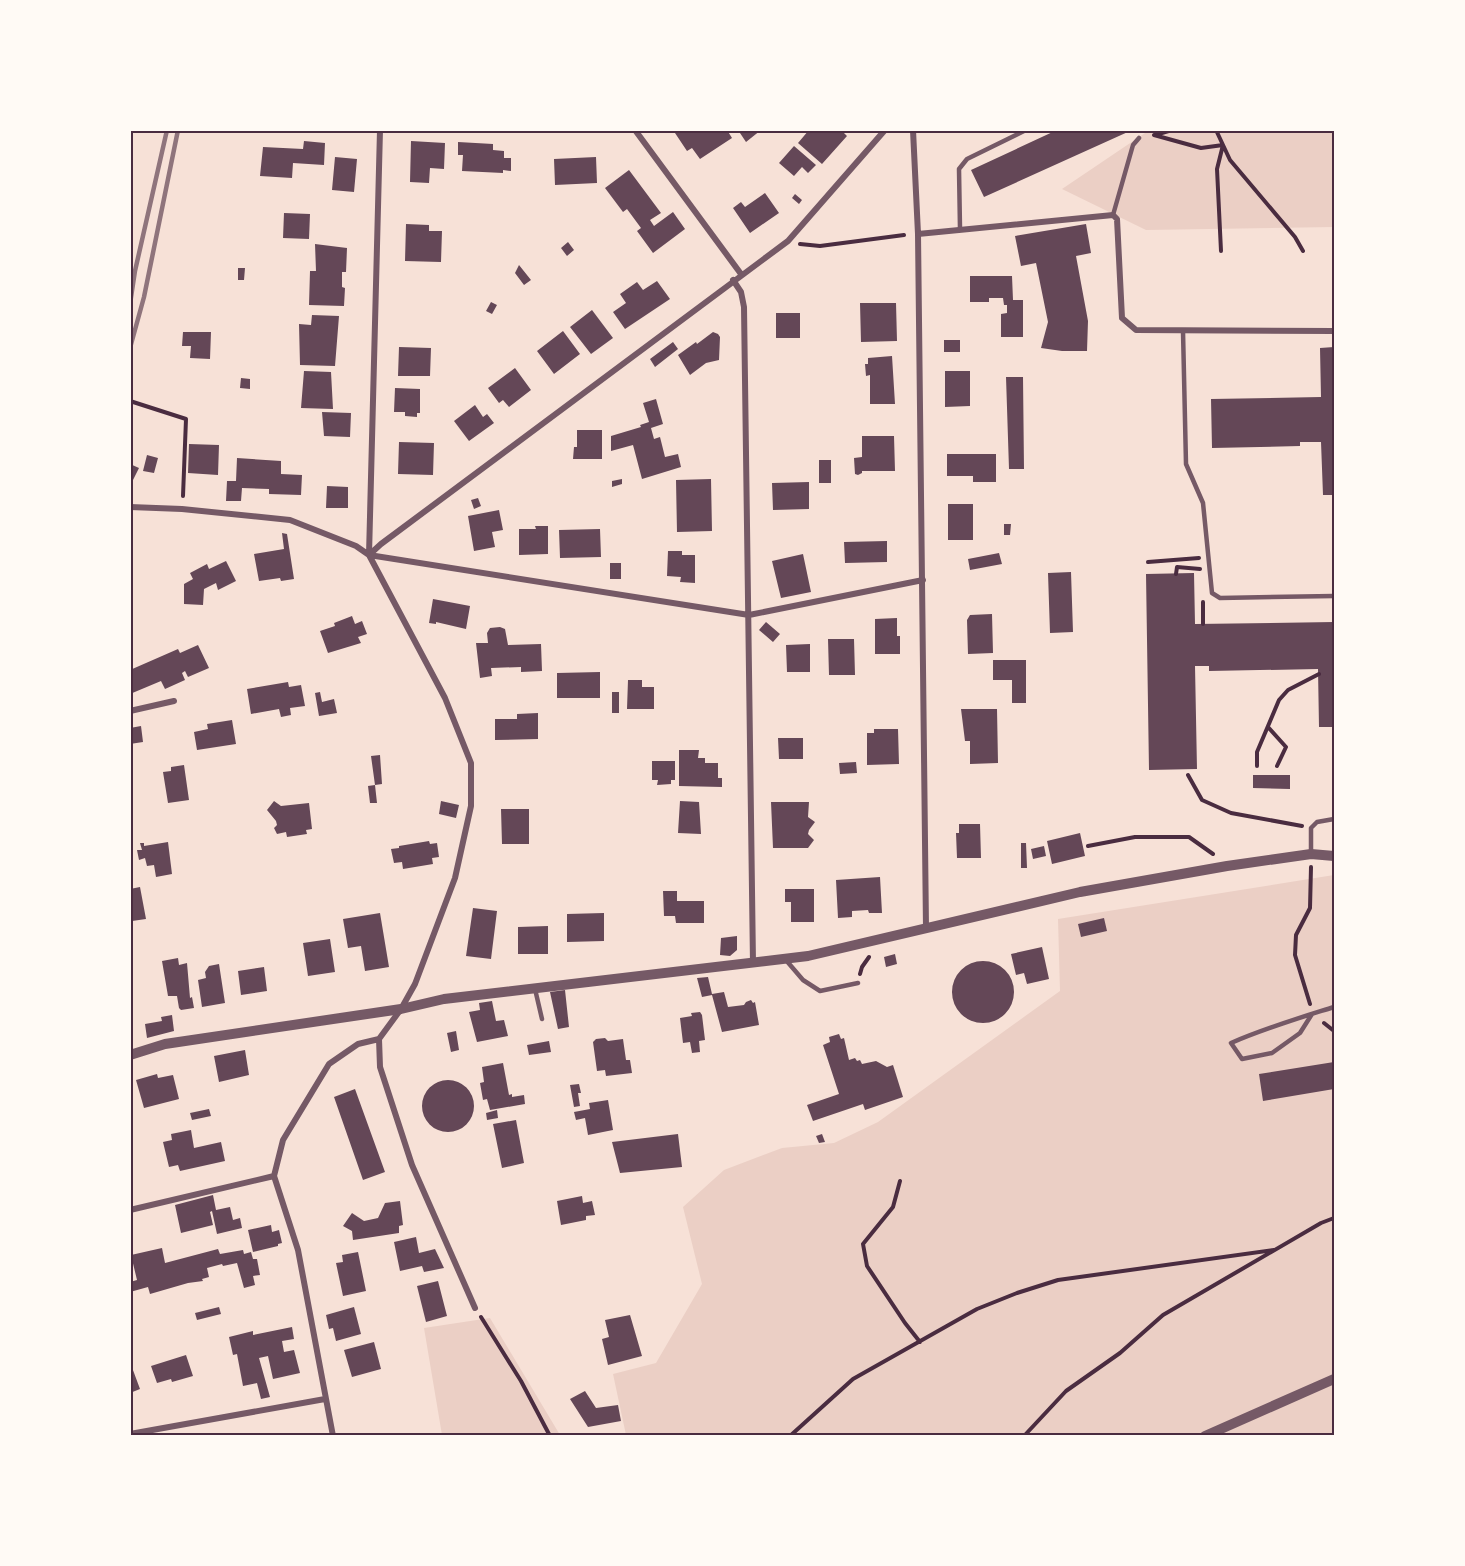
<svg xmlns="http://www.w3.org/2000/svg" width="1465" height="1566" viewBox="0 0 1465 1566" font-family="'Fira Sans Condensed',sans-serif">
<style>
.green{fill:#ebcfc5}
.building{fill:#644757}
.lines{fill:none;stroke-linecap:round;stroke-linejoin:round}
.path{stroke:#4a2c40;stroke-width:4}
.service{stroke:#755966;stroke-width:4.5}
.minor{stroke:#755966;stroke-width:6}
.tertiary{stroke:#755966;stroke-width:10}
.rail{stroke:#8f747c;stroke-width:4.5}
.neatline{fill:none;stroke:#4a2c40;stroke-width:2}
</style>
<rect width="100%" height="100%" fill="#f7e1d7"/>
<!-- green -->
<path class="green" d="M1148,131H1334V227L1146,230L1062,189Z
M1334,875V1435H626L613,1374L656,1363L702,1284L683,1207L724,1170L782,1148L834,1143L878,1122L1060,991L1058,919Z
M490,1318L560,1435H442L424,1328Z"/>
<!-- building -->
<path class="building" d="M679,130H727L732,138L700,159L692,148L687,151L675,133Z
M738,130H761L746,142Z
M809,130H841L847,136L822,164L798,143Z
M1057,130L1130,131L984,197L971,170Z
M304,141L325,143L324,165L293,163L292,178L260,176L263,147L303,149Z
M411,141L445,143L444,169L430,168L429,183L410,182Z
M458,142L493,144V150L504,151V158H511V171L503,170V173L462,171L463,155H458Z
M794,146L816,165L808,173L802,167L794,176L779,163Z
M335,157L357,159L354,192L332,190Z
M596,157L597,183L555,185L554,159Z
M629,170L661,213L650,220L654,226L673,212L685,229L653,253L637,231L641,228L627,209L623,212L605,188Z
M765,193L779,213L750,233L733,208L741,202L745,207Z
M795,194L802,200L799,204L792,198Z
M284,213L310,214L309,239L283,238Z
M406,224L429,225V231H442L441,262L405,261Z
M1086,224L1091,253L1076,256L1088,321L1087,351H1062L1041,348L1048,322L1036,263L1021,266L1015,236Z
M568,242L574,250L567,256L561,248Z
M315,244L347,248L346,272H342V287L345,288L344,306L309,305L310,271H316Z
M519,265L531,280L524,285L515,273Z
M238,268H245L244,280H238Z
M970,276H1012L1013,300H1023V337H1001V314L1007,313V305H1004L1003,298H989V302H970Z
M657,281L670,299L625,329L613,312L626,303L620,294L637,282L643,290Z
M491,302L497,305L492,314L486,311Z
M860,303H896L897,341L861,342Z
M592,310L613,338L591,354L570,327Z
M776,313H800V338H776Z
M312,315L339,316L335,366L300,365L299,324L311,325Z
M563,331L580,354L554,374L537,351Z
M183,332H211L210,359L190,358L191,346H182Z
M713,332L718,334L720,337L719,360L706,363L690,375L678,355L696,342L697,344Z
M944,340H960V352H944Z
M673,342L678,349L655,367L650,359Z
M399,347L431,348L430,376H398Z
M1334,347V495H1323L1321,442H1300V446L1212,448L1211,399L1321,397L1320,348Z
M892,356L895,404H870V375L866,376L865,364H868V358Z
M515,368L531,390L509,407L503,400L499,403L488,388Z
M304,371L331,372L333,409L301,408Z
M945,371H970V406L945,407Z
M1006,377H1023L1024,469H1009Z
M241,378L250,379V389L240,388Z
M395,388L420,389V413H417V417L405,416V412H394Z
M656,399L663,424L651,428L654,439L660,437L665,457L678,454L681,467L642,479L633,445L611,451V436L641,427L640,425L649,422L643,403Z
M475,405L483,417L487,414L494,423L469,441L454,421Z
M322,412L351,413L350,437L324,436Z
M577,430H602V459H573L574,447H577Z
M862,436H894L895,471H862V473L858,475L855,474L854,458L862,457Z
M399,442L434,443L433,475L398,474Z
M189,444L219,445L218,475L188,473Z
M947,454H996V482H973V476H947Z
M147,455L158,458L154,473L143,471Z
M237,458L281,461V474L302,475L301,495L269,494V489L242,488L241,501H226L227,481H236Z
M819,460H831V483H819Z
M130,464L139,468L130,486Z
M622,479V484L612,487V481Z
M711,479L712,531L677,532L676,480Z
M809,482V509L773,510L772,483Z
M327,486L348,487V508H326Z
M478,498L481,506L474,509L471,500Z
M948,504H973V540H948Z
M499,510L503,530L492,532L495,547L474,551L468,516Z
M1004,524H1011L1010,535H1004Z
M535,526H548V554L519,555V529H536Z
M600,529L601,557L560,558L559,530Z
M282,533L287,534L294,579L281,581L280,578L259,581L254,554L284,549Z
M887,541V562L845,563L844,542Z
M668,551H682V555H695V583L680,582L681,577L667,576Z
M999,553L1002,564L970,570L968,559Z
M803,554L811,592L781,598L772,561Z
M226,561L236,581L218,590L216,583L204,589L203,605L184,604V584L193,579L190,573L207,564L209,569Z
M610,563H621V579H610Z
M1071,572L1073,632L1050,633L1048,573Z
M1194,573L1195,624L1334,622V727H1319L1318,669L1209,671V666H1195L1197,769L1149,770L1146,574Z
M433,599L470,606L466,629L436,622V624L429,623Z
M992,614L993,653L968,654L967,620L970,615Z
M352,616L355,624L362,621L367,634L358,637L361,643L328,653L320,631L335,626L334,623Z
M897,618V636H900V654H875V619Z
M766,622L780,634L773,642L759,630Z
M500,627L505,629L508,645L541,644L542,671L521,672V667L491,668L492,676L480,678L476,643H488L487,633L490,628Z
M828,639H854L855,675H829Z
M810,644V672H787L786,645Z
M198,645L209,668L188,677L185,671L182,673L185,680L165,689L161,681L130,694V670L178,649L180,653Z
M993,660H1026V703H1012V680H993Z
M600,672V698H557V673Z
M628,680H642V687H654V709H627Z
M288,682L289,687L301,685L305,706L290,708L291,715L281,717L279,709L251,714L247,689Z
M320,692L322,702L334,699L337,713L319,716L315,693Z
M612,692H619V713H612Z
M961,709H997L998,763L970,764V741H965Z
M538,713V739L495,740V719H517V714Z
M232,720L236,744L197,750L194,732L208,729L207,724Z
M141,726L143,742L130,744V728Z
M874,729H898L899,764L867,765V733H874Z
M778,738H803V759H779Z
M679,750H699L698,758H705V763H718V778H722V787L679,786Z
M380,755L382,784L375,785L371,756Z
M652,761H675V780H671V784L657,785L658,780H652Z
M856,762L857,773L840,774L839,763Z
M184,765L189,800L168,803L163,772L171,771V767Z
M1253,775H1290V789L1253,788Z
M375,785L377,803H370L368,786Z
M274,801L281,806L309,803L312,829L306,830L307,834L287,837L286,832L277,834L274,828L277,825L276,821L267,810Z
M441,801L459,805L456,818L439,814Z
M680,801L699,802L701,834L678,833Z
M771,802H809L808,817L815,822L809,830L808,834L814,840L808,848H773Z
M501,809H529V844H502Z
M959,824H980L981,858H957L956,833H959Z
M1080,833L1085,856L1052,864L1047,841Z
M429,841L430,844L437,843L439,857L432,858L433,864L403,869L402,862L394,863L391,849L399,848V846Z
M168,842L172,874L156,877L154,865L147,866L145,858L139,860L137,850H142L140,843H144V846Z
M1021,843H1026L1027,868H1021Z
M1044,846L1046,856L1033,859L1031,849Z
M880,877L882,913H869L868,910L852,911V917L838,918L836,880Z
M140,887L146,919L132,921L130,889Z
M785,889H814V922H791V902H785Z
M663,891H677V901H704V923H676L675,916H664Z
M473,908L497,911L491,959L466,956Z
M380,913L389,967L365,971L361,946L348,948L343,919Z
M604,913V941L567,942V914Z
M1104,918L1107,931L1081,937L1078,924Z
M548,926V954H518V927Z
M737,936V950L730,956L720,955L721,938Z
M330,939L335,972L308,976L303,943Z
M1042,947L1049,979L1027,984L1024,973L1016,975L1011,954Z
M895,954L897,964L886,967L884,957Z
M178,958L179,965L187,963L190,998L192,997L194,1008L181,1010L179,1008L177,996H168L162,961Z
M952 992a31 31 0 1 1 62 0a31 31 0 1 1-62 0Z
M219,964L225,1003L202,1007L198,980L206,978L205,972L209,966Z
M264,967L267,991L241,995L238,971Z
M708,977L712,994L724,992L728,1007L744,1005L746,1002L751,1000L753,1003L755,1002L759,1025L722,1032L712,995L702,997L697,978Z
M565,990L569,1027L558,1029L550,992Z
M492,1001L496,1021L504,1020L508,1036L477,1042L469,1012L480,1010L479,1003Z
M700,1012L702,1015L705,1040L699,1041L700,1052L692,1053L690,1042L683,1043L680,1018L692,1016L691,1013Z
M172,1015L174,1031L147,1038L145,1024L162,1021L161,1017Z
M456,1031L459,1050L451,1052L447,1033Z
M839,1034L841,1039L844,1038L849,1060L855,1058L857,1061L860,1060L862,1064L876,1061L887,1067L893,1065L903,1097L865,1110L863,1104L813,1121L807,1105L839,1094L823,1045L830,1042L829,1037Z
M605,1038L608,1041L623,1039L626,1060H630L632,1073L606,1076L605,1070L597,1071L593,1042L596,1039Z
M549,1041L551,1052L529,1055L527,1045Z
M245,1050L249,1075L219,1082L214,1056Z
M1334,1062V1089L1263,1101L1259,1074Z
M503,1063L509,1095L512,1094V1097L524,1095L525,1104L490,1110L487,1099L483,1100L480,1083L484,1082L482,1067Z
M157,1074L158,1078L173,1075L179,1099L144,1108L136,1080Z
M422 1106a26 26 0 1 1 52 0a26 26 0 1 1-52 0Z
M579,1084L581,1093H578L580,1106L574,1107L570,1085Z
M355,1089L385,1172L363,1180L334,1097Z
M608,1100L613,1130L588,1135L585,1118L576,1120L574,1112L590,1109L589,1103Z
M209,1109L211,1116L192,1120L190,1113Z
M497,1110L498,1118L487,1120L486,1113Z
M516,1120L524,1163L502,1168L493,1124Z
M191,1130L194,1148L221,1142L225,1161L180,1171L178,1165L169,1167L163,1142L172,1140L171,1134Z
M678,1134L682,1167L620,1173L612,1142Z
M822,1134L825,1142L819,1143L816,1136Z
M213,1195L216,1210L230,1207L233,1220L240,1218L242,1228L217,1234L212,1211L210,1212L213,1225L181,1233L175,1205Z
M582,1196L583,1203L592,1201L595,1215L586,1216V1220L561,1225L557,1201Z
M400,1201L403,1225L399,1226V1233L353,1240L352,1231L343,1226L352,1213L364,1221L378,1218L385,1203Z
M271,1225L272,1232L279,1230L282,1243L278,1244V1246L253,1252L248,1230Z
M416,1237L419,1253L435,1249L444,1268L424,1272L422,1266L400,1271L394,1242Z
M162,1248L165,1263L218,1249L220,1254L243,1250L244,1254L251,1252L253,1259H257L260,1275L253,1276L255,1285L244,1288L237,1263L223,1266L222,1264L207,1268L209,1277L202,1279L203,1281L188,1283L150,1294L148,1287L130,1292V1282L137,1280L131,1255Z
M358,1252L366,1291L343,1296L336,1263L343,1262L342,1255Z
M438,1281L447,1316L426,1322L417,1286Z
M219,1307L221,1314L197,1320L195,1313Z
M354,1307L361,1334L336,1341L333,1328L329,1329L326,1315Z
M630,1315L642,1356L608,1365L602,1339L609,1337L605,1320Z
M292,1327L294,1339L282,1341L284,1352L294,1350L300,1373L273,1379L268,1356L259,1358L270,1397L261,1399L257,1383L243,1386L237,1354L233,1355L229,1337L253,1331V1335Z
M374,1342L381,1369L352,1377L344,1350Z
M186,1355L193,1376L172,1382L171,1379L157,1383L151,1366Z
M130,1362L140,1389L130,1393Z
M585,1391L596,1408L618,1405L621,1421L588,1427L570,1399Z"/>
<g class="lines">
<!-- path -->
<path class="path" d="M1216,130L1223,145L1217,169L1221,251
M1154,135L1201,148L1223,145L1230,160L1295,237L1303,251
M1155,135L1172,130
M800,244L820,246L904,235
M130,401L186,419L183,496
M1148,562L1199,558
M1176,574L1177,567L1200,569
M1203,602V624
M1268,727L1286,747L1277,766
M1257,766V752L1279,700L1288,690L1319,674
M1188,775L1202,800L1231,813L1302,826
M1088,846L1135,837H1189L1213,854
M1310,908L1311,867
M860,974L862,967L869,957
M1310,1004L1295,955L1296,935L1310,908
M1324,1023L1334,1031
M900,1181L893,1207L863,1244L867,1266L905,1323L920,1342
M481,1317L521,1381L550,1436
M790,1436L853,1379L977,1309L1017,1293L1058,1280L1274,1250
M1024,1436L1066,1391L1120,1353L1163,1315L1321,1223L1334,1218"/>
<!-- service -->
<path class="service" d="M1113,215L1133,145L1139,138
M960,229L959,169L967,159L1026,130
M1183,331L1186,464L1203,503L1212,593L1220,598L1334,596
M1311,853V828L1317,822L1334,819
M785,959L803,980L820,991L858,983
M535,989L542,1019
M1312,1014L1300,1033L1272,1053L1242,1059L1231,1043C1265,1028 1299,1018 1334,1007"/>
<!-- minor -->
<path class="minor" d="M380,130L369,555L445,698L471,763V806L455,878L415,984L401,1009L379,1039L380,1067L412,1165L475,1308
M635,130L741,274
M913,130L918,234L926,928
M918,234L1113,215L1117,219L1122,318L1136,330L1334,331
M733,280L741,292L744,307L753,963
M130,507L182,509L290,520L356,546L369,555L749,615L923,580
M369,555L381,544L788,241L885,130
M130,711L174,701
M130,1210L274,1176
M130,1434L325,1399
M333,1436L298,1250L274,1176L283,1140L329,1064L358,1044L379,1039"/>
<!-- tertiary -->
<path class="tertiary" d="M130,1055L165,1044L401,1009L444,999L808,956L1080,892L1227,866L1311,854L1334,856
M1205,1436L1334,1379"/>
<!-- rail -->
<path class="rail" d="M130,304L135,271L167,130
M130,348L144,297L178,130"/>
</g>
<!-- border -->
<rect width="1465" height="1566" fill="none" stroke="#fffaf5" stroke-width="264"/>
<rect x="132" y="132" width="1201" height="1302" class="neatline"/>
</svg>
